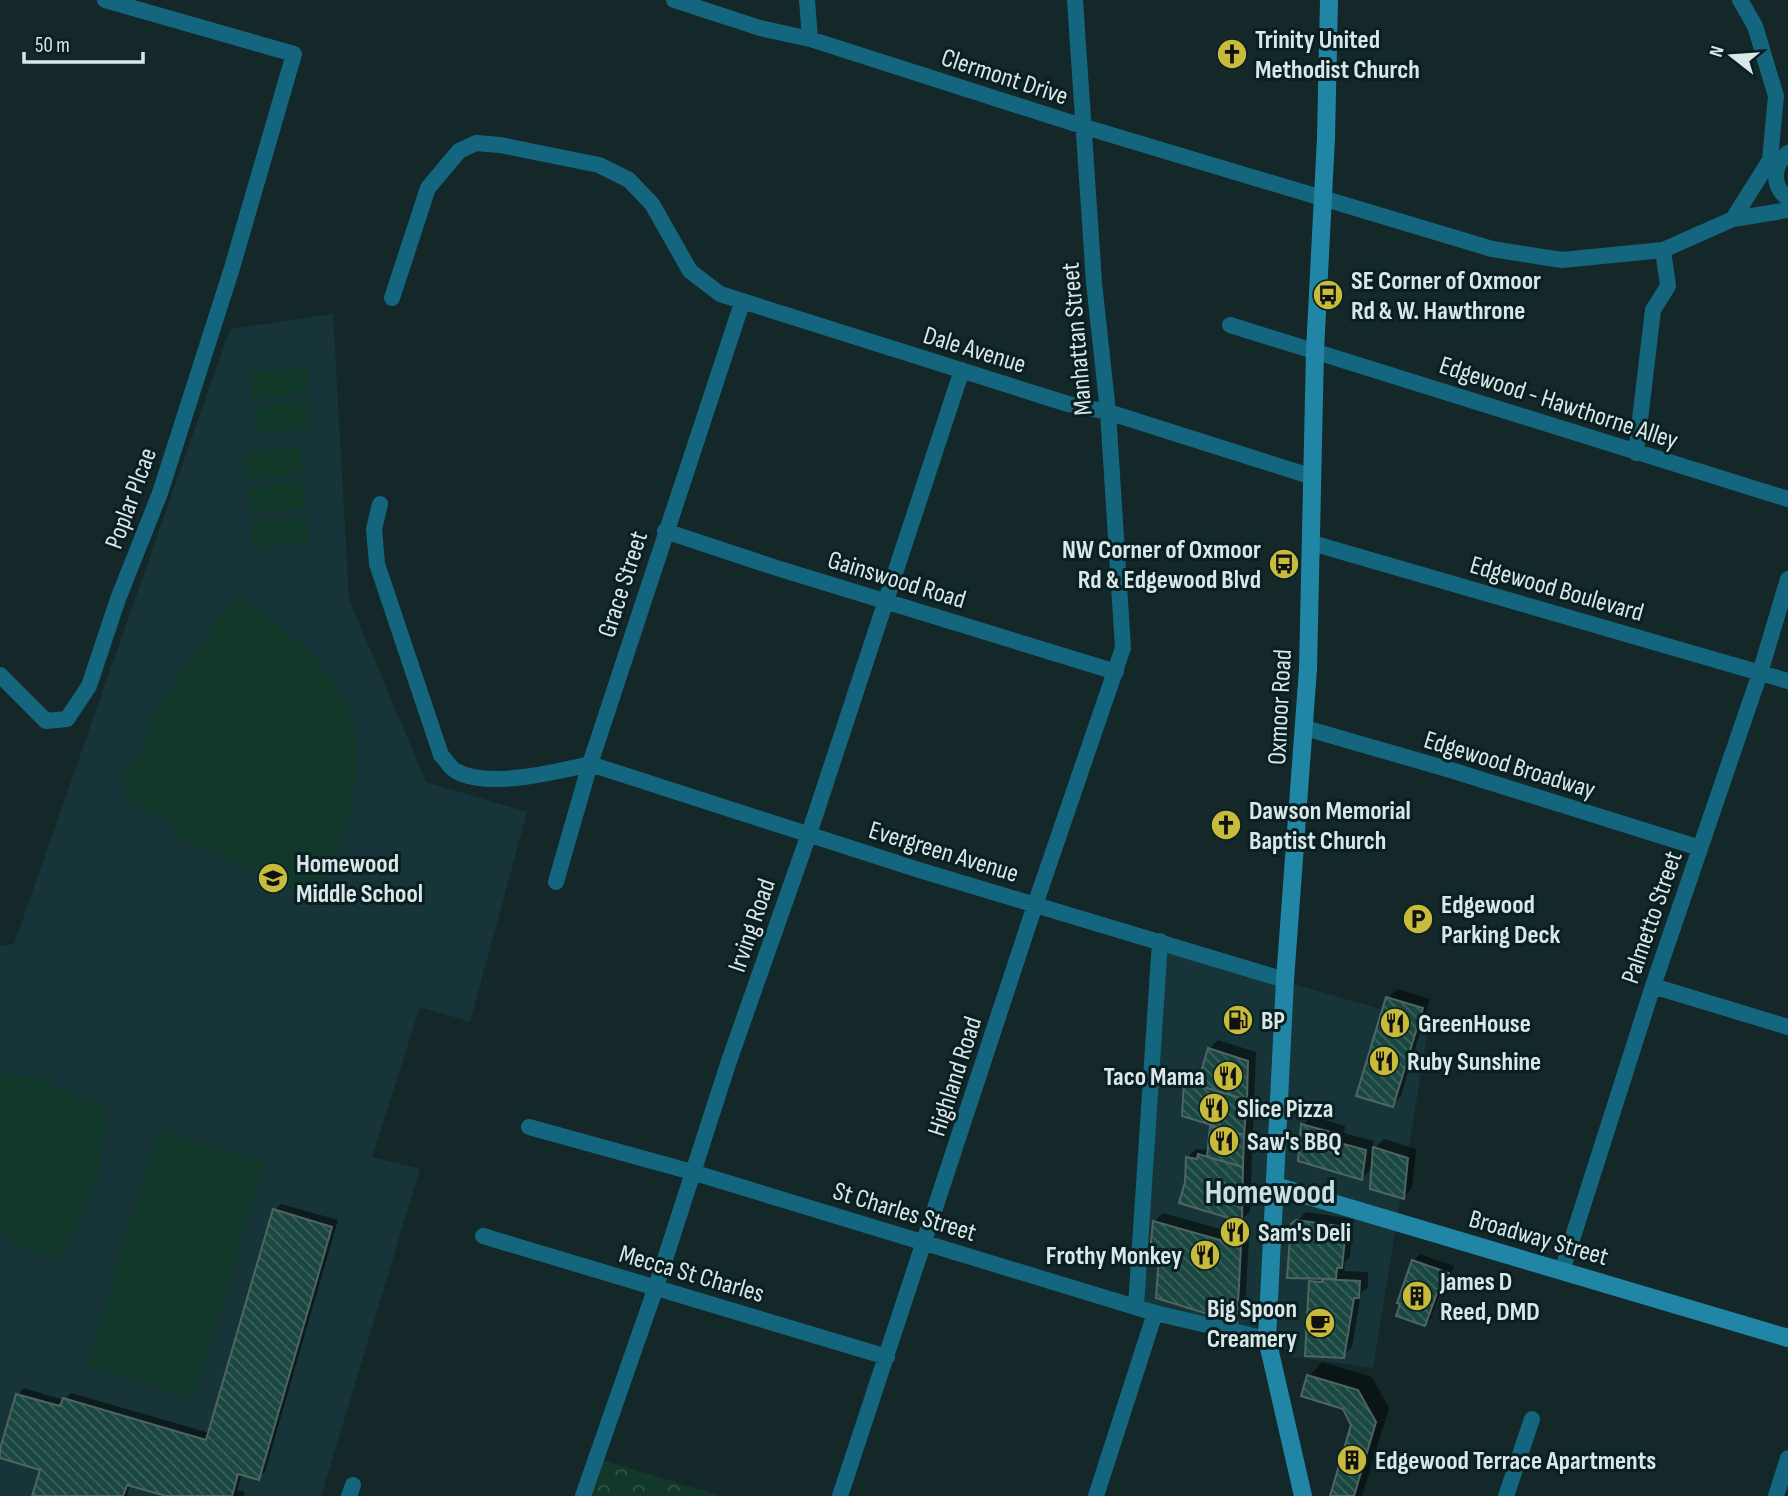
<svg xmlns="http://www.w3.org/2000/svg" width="1788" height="1496" viewBox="0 0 1788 1496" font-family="'Sofia Sans Condensed',sans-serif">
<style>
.built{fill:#173538}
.park{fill:url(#park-crowns)}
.garden{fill:#113829}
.shadow{fill:#0007}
.building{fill:url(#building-back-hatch);stroke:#506562;stroke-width:2}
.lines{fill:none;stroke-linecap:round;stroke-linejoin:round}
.street{stroke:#14657e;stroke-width:16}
.secondary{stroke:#2186a6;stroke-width:18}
.labels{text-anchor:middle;stroke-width:6;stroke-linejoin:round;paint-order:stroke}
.poi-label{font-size:26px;font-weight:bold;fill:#dae7e8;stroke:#0a1f21;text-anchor:start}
.street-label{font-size:26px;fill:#dae7e8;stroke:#0a1f21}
.district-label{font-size:33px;font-weight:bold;fill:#c7e0e3;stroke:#0a1f21}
</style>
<defs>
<pattern id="park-crowns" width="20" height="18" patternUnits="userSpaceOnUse" patternTransform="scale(1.75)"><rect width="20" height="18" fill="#113829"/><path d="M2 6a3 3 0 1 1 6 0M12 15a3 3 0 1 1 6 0" fill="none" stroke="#335548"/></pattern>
<pattern id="building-back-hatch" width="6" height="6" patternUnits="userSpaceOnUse" patternTransform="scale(1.75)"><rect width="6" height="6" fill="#1b4741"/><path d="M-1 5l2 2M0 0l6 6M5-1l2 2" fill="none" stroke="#3c625c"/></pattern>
</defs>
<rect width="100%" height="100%" fill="#14282a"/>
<!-- built -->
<path class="built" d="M333,314L349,599L426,782L527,812L470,1022L420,1007L372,1157L420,1169L321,1496H0V946L14,944L230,329Z
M1162,946L1429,1023L1373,1368L1293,1357L1273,1338L1141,1303Z"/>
<!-- park -->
<path class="park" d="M602,1460L721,1496H590Z"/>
<!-- garden -->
<path class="garden" d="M307,367L309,393L253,399L250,373Z
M310,401L312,428L256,433L253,407Z
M300,447L303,474L246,479L244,453Z
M304,482L306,508L250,513L247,487Z
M306,517L309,543L252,548L250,522Z
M235,595C286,626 355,680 357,746C359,800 339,852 318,900L172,834L175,824L128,801L123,778L153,731L146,725Z
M0,1074L52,1079L51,1086L71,1090L75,1097L101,1104L108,1117L98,1169L102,1170L58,1261L31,1252L0,1233Z
M158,1130L265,1162L194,1398L87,1366Z"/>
<!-- shadow -->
<path class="shadow" d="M1397,989L1430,999L1401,1096L1392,1105L1388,998Z
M1218,1040L1256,1052L1250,1212L1242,1219V1235L1249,1237L1245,1312L1236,1321L1161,1255L1152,1252L1155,1221L1163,1213L1228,1231L1231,1217L1187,1182L1188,1157L1196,1149L1204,1150L1210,1147L1212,1124L1186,1082L1195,1074L1201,1076L1209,1049Z
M1311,1116L1345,1126L1344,1133L1374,1141L1373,1150L1384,1139L1416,1149L1412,1188L1404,1197L1373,1167L1362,1178L1303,1125Z
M281,1204L338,1220L265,1472L258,1478L242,1474L237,1490L245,1492L244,1496H172L130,1484L127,1496H34L42,1468L0,1456L18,1395L24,1388L64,1400L71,1393L210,1433L275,1210Z
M1306,1212L1354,1219L1350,1257L1345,1262L1344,1271L1368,1272V1287L1361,1293L1352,1347L1343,1356L1311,1282L1313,1279L1289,1277L1292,1225Z
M1420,1254L1454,1266L1449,1281L1442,1287L1431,1318L1425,1324L1413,1261Z
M1322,1362L1372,1377L1389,1408L1362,1496H1332L1353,1425L1345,1407L1309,1376Z"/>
<!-- building -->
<path class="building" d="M1386,997L1423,1008L1393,1107L1356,1096Z
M1208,1048L1248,1061L1247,1100L1197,1085Z
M1184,1081L1247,1100L1244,1135L1182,1116Z
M1301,1124L1338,1134L1336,1142L1366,1150L1362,1180L1298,1161Z
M1210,1126L1244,1135L1243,1167L1207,1157Z
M1373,1147L1408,1158L1404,1199L1370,1189Z
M1198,1154L1243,1167L1242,1222L1179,1203L1185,1182L1186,1157L1197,1159Z
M273,1209L332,1227L259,1480L238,1474L232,1496H166L127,1485L123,1496H32L40,1470L0,1458V1449L16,1394L60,1406L63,1398L206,1440Z
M1227,1219L1242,1222L1241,1246L1226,1241Z
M1296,1220L1346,1227L1342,1268H1337L1336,1279L1287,1278L1291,1224Z
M1153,1221L1241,1246L1237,1323L1156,1298L1159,1256L1150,1253Z
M1412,1260L1449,1273L1443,1290L1439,1288L1425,1326L1396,1316L1400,1304L1397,1303Z
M1322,1279L1360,1281L1359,1298H1354L1344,1358L1305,1356L1309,1281L1322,1282Z
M1307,1375L1358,1390L1376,1422L1354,1496H1330L1351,1425L1343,1409L1301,1396Z"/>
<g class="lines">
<!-- street -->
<path class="street" d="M674,0L760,28L810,39L1085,127L1492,249L1562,260L1663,250L1733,219L1788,210
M807,0L810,39
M1788,153C1772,166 1772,186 1788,199
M1733,219L1770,160L1776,96L1755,26L1740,0
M392,298L428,188L459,151L476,143L500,145L599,165L629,180L652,204L690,271L720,294L1068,404L1108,412L1313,477
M1230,325L1788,499
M1636,453L1653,310L1668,286L1663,250
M380,504L374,529L377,564L441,755C446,760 450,768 456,771C487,789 556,772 590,764
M665,531L780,569L1116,672
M1312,543L1788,681
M0,675L46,721L67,719L89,686L118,599L160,493L232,268L294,54L105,0
M1305,728L1454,771L1700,848
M590,764L919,870L1285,980
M556,882L590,764L742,303
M1653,986L1788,1027
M529,1127L692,1172L1155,1313L1267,1339
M483,1236L887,1357
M1562,1271L1653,986L1760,673L1788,579
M1136,1306L1160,941
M349,1496L353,1485
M583,1496L656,1287L729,1061L809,834L962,370
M840,1496L1035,905L1123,648L1108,412L1094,282L1075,0
M1096,1496L1155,1313
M1506,1496L1532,1419
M1776,1496L1788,1458"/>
<!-- secondary -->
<path class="secondary" d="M1275,1186L1788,1338
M1303,1496L1267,1339L1285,980L1308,669L1315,351L1326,138L1329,0"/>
</g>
<!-- icons -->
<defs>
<g id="church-disc" transform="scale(1.575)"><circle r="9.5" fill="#c7bb3b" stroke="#0a1f21"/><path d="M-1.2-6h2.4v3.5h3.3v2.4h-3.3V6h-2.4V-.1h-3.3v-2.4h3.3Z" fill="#111"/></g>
<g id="bus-disc" transform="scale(1.575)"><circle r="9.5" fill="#c7bb3b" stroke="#0a1f21"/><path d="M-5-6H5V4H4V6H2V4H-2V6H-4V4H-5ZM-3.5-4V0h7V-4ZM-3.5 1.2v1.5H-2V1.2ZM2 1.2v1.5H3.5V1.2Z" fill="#111"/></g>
<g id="school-disc" transform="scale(1.575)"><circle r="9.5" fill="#c7bb3b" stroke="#0a1f21"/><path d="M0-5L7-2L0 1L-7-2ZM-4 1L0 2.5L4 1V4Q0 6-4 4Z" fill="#111"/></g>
<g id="parking-disc" transform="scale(1.575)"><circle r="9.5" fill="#c7bb3b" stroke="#0a1f21"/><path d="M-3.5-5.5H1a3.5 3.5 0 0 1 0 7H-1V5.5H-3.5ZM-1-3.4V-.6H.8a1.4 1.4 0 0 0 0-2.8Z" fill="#111"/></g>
<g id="fuel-disc" transform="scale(1.575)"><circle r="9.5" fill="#c7bb3b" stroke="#0a1f21"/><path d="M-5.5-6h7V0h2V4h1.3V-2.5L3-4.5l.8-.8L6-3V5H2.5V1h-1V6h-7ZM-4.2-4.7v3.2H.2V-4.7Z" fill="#111"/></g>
<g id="restaurant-disc" transform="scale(1.575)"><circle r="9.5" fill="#c7bb3b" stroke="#0a1f21"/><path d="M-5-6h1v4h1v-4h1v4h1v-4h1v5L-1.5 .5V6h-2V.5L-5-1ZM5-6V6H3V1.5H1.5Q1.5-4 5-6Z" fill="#111"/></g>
<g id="building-disc" transform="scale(1.575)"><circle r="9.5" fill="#c7bb3b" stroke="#0a1f21"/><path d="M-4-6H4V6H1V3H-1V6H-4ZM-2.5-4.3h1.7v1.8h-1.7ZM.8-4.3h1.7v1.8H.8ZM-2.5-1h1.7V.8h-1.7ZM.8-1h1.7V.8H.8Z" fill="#111"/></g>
<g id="cafe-disc" transform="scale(1.575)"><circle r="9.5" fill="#c7bb3b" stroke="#0a1f21"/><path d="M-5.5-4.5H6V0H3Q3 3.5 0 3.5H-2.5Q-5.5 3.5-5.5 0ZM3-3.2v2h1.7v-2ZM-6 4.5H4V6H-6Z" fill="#111"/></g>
</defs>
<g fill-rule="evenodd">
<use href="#church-disc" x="1232" y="54"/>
<use href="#bus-disc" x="1328" y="295"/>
<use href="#bus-disc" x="1284" y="564"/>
<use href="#church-disc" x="1226" y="825"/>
<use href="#school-disc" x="273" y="878"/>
<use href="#parking-disc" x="1418" y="919"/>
<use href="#fuel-disc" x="1238" y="1020"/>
<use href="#restaurant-disc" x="1395" y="1023"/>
<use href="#restaurant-disc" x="1384" y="1061"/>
<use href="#restaurant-disc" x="1228" y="1076"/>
<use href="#restaurant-disc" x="1214" y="1108"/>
<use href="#restaurant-disc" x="1224" y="1141"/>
<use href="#restaurant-disc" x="1235" y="1232"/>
<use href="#restaurant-disc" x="1205" y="1255"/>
<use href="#building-disc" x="1417" y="1296"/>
<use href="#cafe-disc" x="1320" y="1323"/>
<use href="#building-disc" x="1352" y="1460"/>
</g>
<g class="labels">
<!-- poi labels -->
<g class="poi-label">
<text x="1255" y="48">Trinity United<tspan x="1255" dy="30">Methodist Church</tspan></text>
<text x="1351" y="289">SE Corner of Oxmoor<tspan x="1351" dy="30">Rd &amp; W. Hawthrone</tspan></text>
<text x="1261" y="558" text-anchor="end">NW Corner of Oxmoor<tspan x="1261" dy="30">Rd &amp; Edgewood Blvd</tspan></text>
<text x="1249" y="819">Dawson Memorial<tspan x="1249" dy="30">Baptist Church</tspan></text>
<text x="296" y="872">Homewood<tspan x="296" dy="30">Middle School</tspan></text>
<text x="1441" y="913">Edgewood<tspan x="1441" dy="30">Parking Deck</tspan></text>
<text x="1261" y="1029">BP</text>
<text x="1418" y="1032">GreenHouse</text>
<text x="1407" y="1070">Ruby Sunshine</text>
<text x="1205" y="1085" text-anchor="end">Taco Mama</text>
<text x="1237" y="1117">Slice Pizza</text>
<text x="1247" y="1150">Saw's BBQ</text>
<text x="1258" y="1241">Sam's Deli</text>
<text x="1182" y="1264" text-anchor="end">Frothy Monkey</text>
<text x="1440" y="1290">James D<tspan x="1440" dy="30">Reed, DMD</tspan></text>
<text x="1297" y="1317" text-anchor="end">Big Spoon<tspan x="1297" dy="30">Creamery</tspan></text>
<text x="1375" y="1469">Edgewood Terrace Apartments</text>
</g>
<!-- street labels -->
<g class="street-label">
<text transform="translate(1005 76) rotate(18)" y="9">Clermont Drive</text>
<text transform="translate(1076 339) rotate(-95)" y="9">Manhattan Street</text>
<text transform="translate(975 349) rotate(17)" y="9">Dale Avenue</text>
<text transform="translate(1559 402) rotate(18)" y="9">Edgewood - Hawthorne Alley</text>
<text transform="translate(130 498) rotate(-70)" y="9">Poplar Plcae</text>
<text transform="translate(897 579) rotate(17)" y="9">Gainswood Road</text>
<text transform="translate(622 584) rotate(-72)" y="9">Grace Street</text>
<text transform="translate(1557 588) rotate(16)" y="9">Edgewood Boulevard</text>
<text transform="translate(1279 707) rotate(-87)" y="9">Oxmoor Road</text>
<text transform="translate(1510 764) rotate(17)" y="9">Edgewood Broadway</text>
<text transform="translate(944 851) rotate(17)" y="9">Evergreen Avenue</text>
<text transform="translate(1651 917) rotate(-71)" y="9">Palmetto Street</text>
<text transform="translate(751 925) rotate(-71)" y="9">Irving Road</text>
<text transform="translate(954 1076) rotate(-72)" y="9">Highland Road</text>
<text transform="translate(905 1211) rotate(17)" y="9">St Charles Street</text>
<text transform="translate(1539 1237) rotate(16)" y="9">Broadway Street</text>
<text transform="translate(692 1273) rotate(16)" y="9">Mecca St Charles</text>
</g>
<!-- district labels -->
<g class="district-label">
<text x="1270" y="1203">Homewood</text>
</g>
</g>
<!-- north arrow -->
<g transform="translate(1732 56) rotate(287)" stroke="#0a1f21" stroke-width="5" paint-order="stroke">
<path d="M0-5L12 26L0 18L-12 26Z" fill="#dae7e8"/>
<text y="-10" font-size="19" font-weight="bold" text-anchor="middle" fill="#dae7e8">N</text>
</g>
<!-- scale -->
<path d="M24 52v10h119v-10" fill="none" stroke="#dae7e8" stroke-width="3.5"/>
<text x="35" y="52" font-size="21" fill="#dae7e8" stroke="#0a1f21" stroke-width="5" paint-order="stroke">50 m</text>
</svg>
